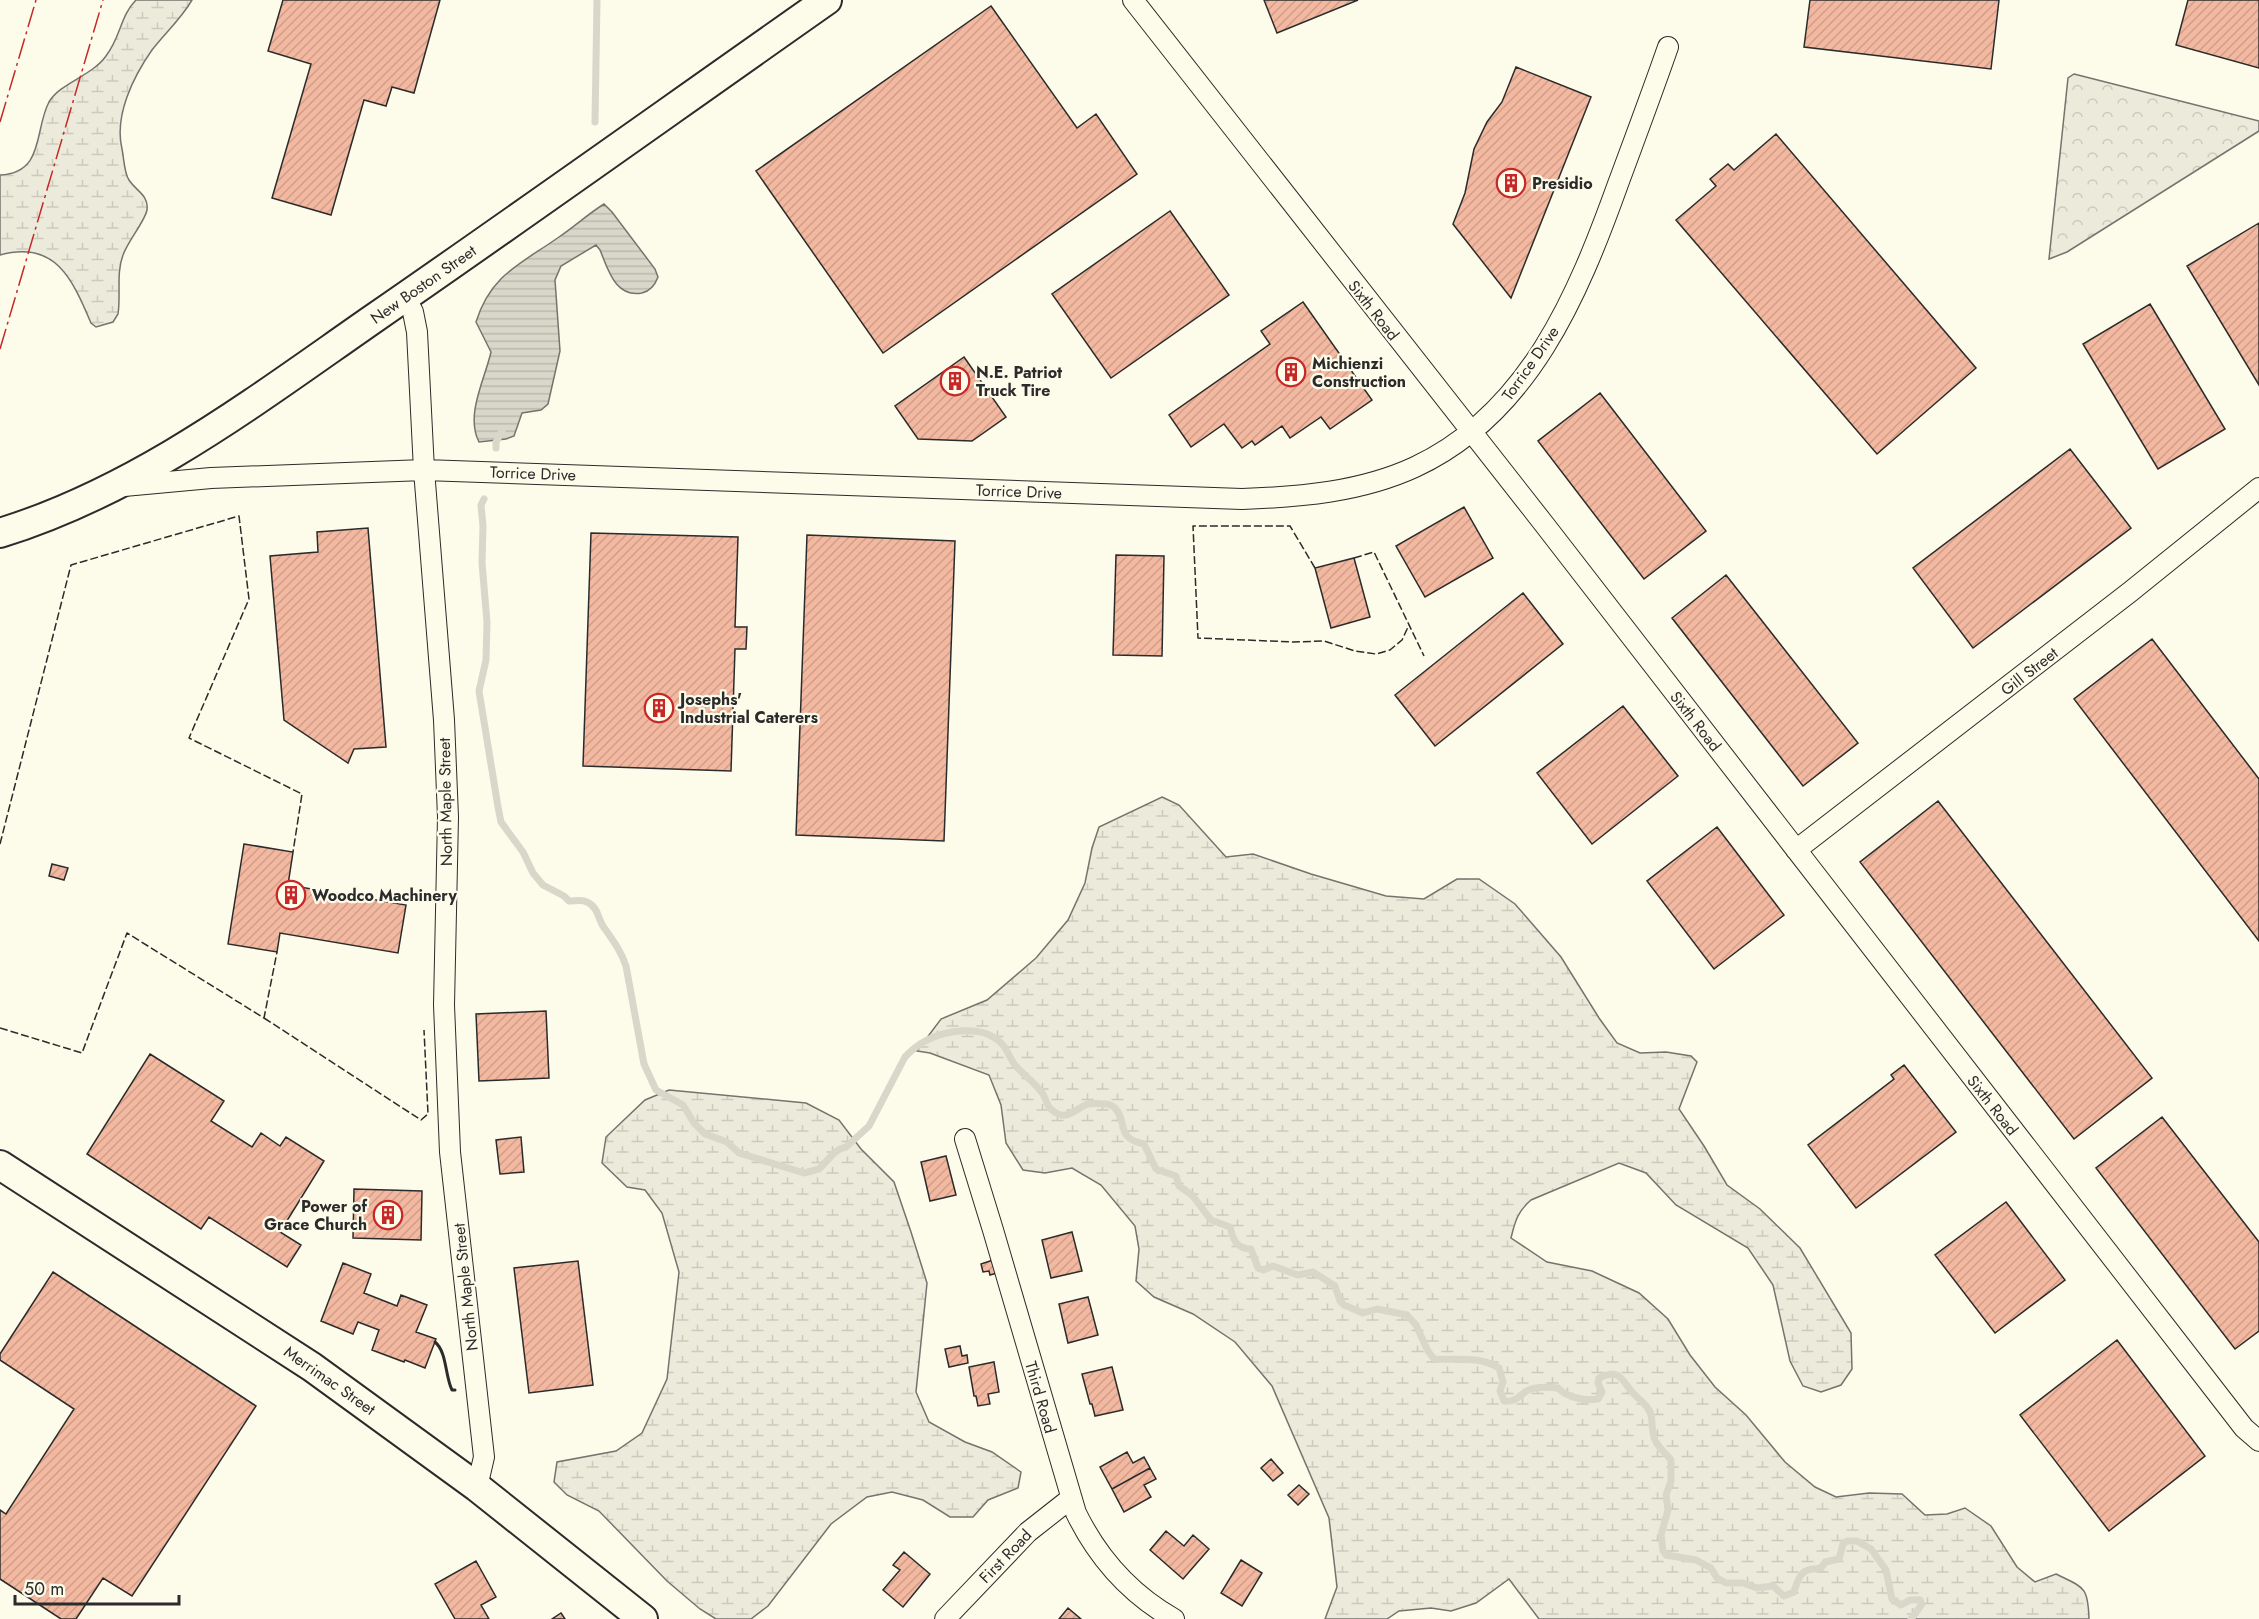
<svg xmlns="http://www.w3.org/2000/svg" width="2259" height="1619" viewBox="0 0 2259 1619" font-family="Jost,sans-serif">
<style>
.forest{fill:url(#forest-crowns);stroke:#74746e;stroke-width:1.5}
.wetland{fill:url(#wetland-marsh);stroke:#74746e;stroke-width:1.5}
.water{fill:url(#water-rules);stroke:#74746e;stroke-width:1.5}
.lines{fill:none;stroke-linecap:round;stroke-linejoin:round}
.stream{stroke:#d8d7c9;stroke-width:7}
.building{fill:url(#building-hatch);stroke:#2b2b2b;stroke-width:1.5}
.street-casing{stroke:#2b2b2b;stroke-width:22}
.secondary-casing{stroke:#2b2b2b;stroke-width:32}
.street{stroke:#fdfbea;stroke-width:20}
.secondary{stroke:#fdfbea;stroke-width:28}
.fence{stroke:#2b2b2b;stroke-width:1.5;stroke-dasharray:8 3;stroke-linecap:butt}
.wall{stroke:#2b2b2b;stroke-width:3}
.power{stroke:#c62828;stroke-width:1.5;stroke-dasharray:21 4.5 3 4.5;stroke-linecap:butt}
.labels{text-anchor:middle;stroke-width:4.5;stroke-linejoin:round;paint-order:stroke}
.poi-label{font-size:16px;font-weight:bold;fill:#2b2b2b;stroke:#fdfbea;text-anchor:start}
.street-label{font-size:16px;fill:#2b2b2b;stroke:#fdfbea}
</style>
<defs>
<pattern id="forest-crowns" width="20" height="18" patternUnits="userSpaceOnUse" patternTransform="scale(1.5)"><rect width="20" height="18" fill="#ecebdb"/><path d="M2 6a3 3 0 1 1 6 0M12 15a3 3 0 1 1 6 0" fill="none" stroke="#cbcabc"/></pattern>
<pattern id="wetland-marsh" width="20" height="14" patternUnits="userSpaceOnUse" patternTransform="scale(1.5)"><rect width="20" height="14" fill="#ecebdb"/><path d="M1 5h8M5 5V1M11 12h8M15 12V8" fill="none" stroke="#cbcabc"/></pattern>
<pattern id="water-rules" width="6" height="5" patternUnits="userSpaceOnUse" patternTransform="scale(1.5)"><rect width="6" height="5" fill="#d8d7c9"/><path d="M0 2.5h6" fill="none" stroke="#bab9ad"/></pattern>
<pattern id="building-hatch" width="6" height="6" patternUnits="userSpaceOnUse" patternTransform="scale(1.5)"><rect width="6" height="6" fill="#f2b8a0"/><path d="M-1 1l2-2M0 6l6-6M5 7l2-2" fill="none" stroke="#d09e8a"/></pattern>
</defs>
<rect width="100%" height="100%" fill="#fdfbea"/>
<!-- forest -->
<path class="forest" d="M2074,74L2259,121V131L2067,252L2049,259L2068,78Z"/>
<!-- wetland -->
<path class="wetland" d="M136,0H192C181,19 165,33 152,50C133,77 114,116 122,149C124,158 124,173 129,180C136,191 149,195 147,210C145,221 128,241 123,255C116,273 121,295 118,314L113,322L96,327L91,323C72,278 55,240 0,255V175C45,173 34,130 49,102C60,83 92,76 106,56C121,37 120,16 136,0Z
M1162,797L1179,805L1226,857L1253,854L1311,874L1386,896L1424,899L1457,879H1479L1515,904L1561,957L1599,1018L1617,1043L1640,1053L1666,1052L1691,1056L1697,1062L1679,1109L1704,1146L1727,1185L1760,1209L1800,1248L1851,1333L1852,1369L1841,1385L1821,1392L1803,1386L1790,1361L1773,1285L1748,1248L1676,1205L1646,1173L1619,1163L1531,1200C1518,1211 1515,1221 1511,1238L1547,1262L1592,1271L1639,1293L1668,1319L1690,1355L1715,1387L1746,1415L1785,1462L1815,1487L1836,1497L1869,1493L1902,1494L1925,1515L1947,1514L1965,1508L1991,1526L2017,1567L2035,1582L2056,1574C2084,1588 2088,1586 2089,1619H1539L1509,1579L1476,1603L1451,1611L1431,1608L1399,1611L1387,1619H1325L1337,1587L1329,1518L1272,1386L1235,1342L1193,1314L1154,1297L1136,1281L1139,1249L1135,1226L1101,1185L1072,1168L1045,1173L1023,1170L1006,1143L1001,1105L989,1075L930,1053L917,1051L941,1019L987,1000L1036,958L1068,920L1085,883L1092,848L1099,827Z
M669,1090L806,1103L839,1120L861,1149L894,1182L911,1232L927,1283L916,1392L929,1422L965,1442L992,1452L1021,1472L1018,1488L988,1500L973,1517H950L923,1500L892,1492L867,1497L831,1524L768,1606L751,1619H716L700,1609L667,1581L599,1511L567,1495L554,1482L557,1462L616,1451L642,1433L667,1379L679,1272L662,1213L645,1190L627,1187L602,1163L606,1137L645,1100Z"/>
<!-- water -->
<path class="water" d="M604,204L612,212L655,269L658,277C655,285 651,291 642,293C615,298 608,269 600,250L596,245L561,266L555,280L560,351L548,404L541,410L522,413L514,436L506,439L479,442C465,415 485,379 491,352L476,322C491,274 521,264 559,237C574,227 588,214 604,204Z"/>
<g class="lines">
<!-- stream -->
<path class="stream" d="M595,122L597,0
M496,448V442L502,431
M484,499L481,505L483,526L482,563L487,622L486,660L479,691L498,807L501,822L523,852L533,873L543,885L564,896L569,901C575,901 582,899 587,902C599,907 598,921 605,929C614,942 621,951 626,966L644,1064L656,1090L683,1105L694,1123L705,1134L727,1142L739,1153L804,1173L819,1169L834,1153L840,1149L846,1147L869,1126L905,1057C918,1043 933,1035 952,1032C970,1029 990,1030 1003,1045C1008,1051 1010,1059 1015,1065C1024,1076 1035,1082 1043,1094C1046,1099 1047,1107 1052,1110C1066,1123 1076,1108 1088,1104C1094,1103 1101,1104 1107,1104C1110,1105 1112,1105 1115,1108C1128,1122 1115,1138 1144,1144L1156,1169L1176,1176L1179,1186L1192,1195L1211,1220L1230,1227C1233,1240 1237,1249 1251,1249L1258,1268L1263,1270L1273,1266L1298,1275L1313,1272L1335,1286L1340,1301L1344,1305L1363,1313L1377,1309L1407,1315L1416,1325L1428,1351L1434,1359C1456,1360 1480,1356 1499,1368L1503,1382L1500,1391L1504,1401C1515,1402 1517,1398 1525,1392C1533,1386 1549,1387 1558,1388C1568,1398 1585,1401 1598,1399L1602,1392L1598,1383L1599,1378C1621,1368 1621,1380 1633,1393C1639,1400 1648,1404 1651,1415C1653,1424 1651,1434 1656,1442C1660,1449 1666,1454 1671,1460V1481L1666,1495L1668,1510L1661,1535L1663,1551L1666,1555L1696,1560L1711,1568L1717,1578L1726,1583H1743L1757,1588L1773,1586L1784,1596L1794,1592C1796,1586 1798,1577 1803,1573C1811,1565 1820,1574 1825,1562L1839,1559L1843,1544L1847,1541H1857L1871,1549L1886,1570L1892,1599L1901,1605L1910,1600H1920L1922,1604L1911,1619"/>
</g>
<!-- building -->
<path class="building" d="M283,0H440L414,93L392,87L386,106L364,100L331,215L272,198L311,64L268,51Z
M1264,0H1358L1277,33Z
M1810,0H1999L1991,69L1804,47Z
M2188,0H2259V68L2176,45Z
M991,6L1077,128L1096,114L1137,174L883,353L756,171Z
M1516,67L1591,97L1511,298L1453,224L1465,193L1474,149L1487,122L1502,102Z
M1776,134L1976,368L1877,454L1676,220L1716,186L1710,179L1728,164L1734,170Z
M1170,211L1229,295L1111,378L1052,294Z
M2259,223V385L2187,266Z
M1303,302L1372,400L1330,429L1321,417L1290,438L1282,426L1255,445L1252,441L1242,448L1224,424L1191,447L1169,415L1270,344L1261,331Z
M2150,304L2225,429L2158,469L2083,344Z
M964,357L1006,417L972,441L918,439L895,406Z
M1600,393L1706,531L1644,579L1538,441Z
M2070,449L2131,528L1973,648L1913,568Z
M1464,507L1493,558L1425,597L1396,546Z
M368,528L386,747L354,749L348,763L284,720L270,556L318,552L317,532Z
M591,533L738,537L735,627H747L746,649H735L731,771L583,766Z
M807,535L955,541L944,841L796,835Z
M1116,555L1164,556L1162,656L1113,655Z
M1354,558L1370,617L1331,628L1315,568Z
M1726,575L1858,743L1803,786L1672,618Z
M1523,593L1563,644L1435,746L1395,695Z
M2152,639L2259,779V941L2074,699Z
M1623,706L1678,776L1592,844L1537,773Z
M1938,801L2152,1078L2074,1139L1860,862Z
M1717,827L1784,915L1714,969L1647,881Z
M244,844L293,852L288,885L406,905L398,953L280,933L277,952L228,944Z
M52,864L68,868L64,880L49,876Z
M546,1011L549,1078L479,1081L476,1014Z
M150,1054L224,1101L211,1121L252,1147L261,1133L280,1146L286,1137L324,1161L280,1232L301,1245L287,1267L209,1217L201,1229L87,1154Z
M1904,1065L1956,1132L1856,1208L1808,1145L1894,1079L1891,1075Z
M2162,1117L2259,1242V1331L2235,1349L2096,1168Z
M521,1137L524,1172L500,1174L496,1140Z
M946,1156L956,1195L930,1201L921,1162Z
M354,1189L422,1191L421,1240L353,1238Z
M2006,1202L2065,1280L1995,1333L1935,1255Z
M1072,1232L1082,1271L1051,1278L1042,1240Z
M993,1260L997,1273L990,1275L989,1271L983,1272L981,1264Z
M578,1261L593,1385L529,1393L514,1268Z
M343,1263L371,1274L364,1293L397,1306L401,1295L427,1305L416,1332L436,1339L425,1368L405,1360L404,1362L372,1350L379,1330L358,1322L353,1334L321,1321Z
M53,1272L256,1406L132,1596L103,1578L76,1619H61L0,1579V1510L6,1514L74,1409L0,1360V1354Z
M1088,1297L1098,1335L1068,1343L1059,1304Z
M2117,1340L2205,1456L2109,1531L2020,1415Z
M960,1346L962,1356L967,1355L968,1363L949,1367L945,1349Z
M994,1362L999,1392L988,1394L990,1404L978,1406L976,1396H974L969,1367Z
M1112,1367L1123,1410L1095,1416L1092,1404H1090L1082,1374Z
M1127,1452L1133,1463L1144,1457L1150,1468L1112,1489L1100,1467Z
M1271,1459L1283,1473L1273,1481L1261,1468Z
M1150,1468L1156,1479L1144,1485L1151,1497L1124,1512L1112,1489Z
M1299,1485L1309,1494L1298,1505L1288,1495Z
M1166,1531L1184,1546L1193,1535L1209,1549L1183,1579L1150,1550Z
M904,1552L930,1574L903,1607L883,1590L900,1570L893,1565Z
M1241,1560L1262,1573L1242,1606L1221,1593Z
M476,1561L496,1597L481,1605L489,1619H455L435,1584Z
M1068,1608L1081,1619H1059Z
M561,1613L565,1619H552Z"/>
<g class="lines">
<!-- street casing -->
<g class="street-casing">
<path id="street" d="M1133,0L1544,524L2227,1406L2244,1428L2259,1441
M405,297L413,312L417,332L424,470L444,720L448,817L444,1005L450,1152L484,1457L477,1487
M124,486L211,478L424,470L1242,499C1300,497 1361,492 1415,467C1529,414 1578,295 1618,184C1635,138 1652,93 1668,47
M1796,850L2130,592L2259,488
M965,1139L993,1230L1076,1513C1098,1558 1130,1594 1174,1619
M945,1619L1028,1532L1070,1499"/>
</g>
<!-- secondary casing -->
<g class="secondary-casing">
<path id="secondary" d="M0,533C139,490 255,401 373,319C525,214 676,106 827,0
M0,1165L312,1367L477,1487L643,1619"/>
</g>
<!-- street -->
<use href="#street" class="street"/>
<!-- secondary -->
<use href="#secondary" class="secondary"/>
<!-- fence -->
<path class="fence" d="M1354,558L1374,552L1424,656
M1315,568L1290,526H1193L1198,638L1293,642L1324,641L1355,651L1376,654L1390,650L1402,640L1409,625
M0,844L71,565L239,516L249,599L189,738L302,794L293,852
M264,1018L421,1120L428,1114L424,1030
M0,1028L82,1053L127,933L264,1018L277,952"/>
<!-- wall -->
<path class="wall" d="M435,1342C447,1352 445,1376 452,1390H455"/>
<!-- power -->
<path class="power" d="M0,122L36,0
M0,349L103,0"/>
</g>
<!-- icons -->
<defs>
<g id="building-ring" transform="scale(1.5)"><circle r="9.5" fill="#fdfbea" stroke="#c62828" stroke-width="1.5"/><path d="M-4-6H4V6H1V3H-1V6H-4ZM-2.5-4.3h1.7v1.8h-1.7ZM.8-4.3h1.7v1.8H.8ZM-2.5-1h1.7V.8h-1.7ZM.8-1h1.7V.8H.8Z" fill="#c62828"/></g>
</defs>
<g fill-rule="evenodd">
<use href="#building-ring" x="1511" y="183"/>
<use href="#building-ring" x="1291" y="372"/>
<use href="#building-ring" x="955" y="381"/>
<use href="#building-ring" x="659" y="708"/>
<use href="#building-ring" x="291" y="895"/>
<use href="#building-ring" x="388" y="1215"/>
</g>
<g class="labels">
<!-- poi labels -->
<g class="poi-label">
<text x="1532" y="189">Presidio</text>
<text x="1312" y="369">Michienzi<tspan x="1312" dy="18">Construction</tspan></text>
<text x="976" y="378">N.E. Patriot<tspan x="976" dy="18">Truck Tire</tspan></text>
<text x="680" y="705">Josephs'<tspan x="680" dy="18">Industrial Caterers</tspan></text>
<text x="312" y="901">Woodco Machinery</text>
<text x="367" y="1212" text-anchor="end">Power of<tspan x="367" dy="18">Grace Church</tspan></text>
</g>
<!-- street labels -->
<g class="street-label">
<text transform="translate(423 284) rotate(-35)" y="6">New Boston Street</text>
<text transform="translate(1374 310) rotate(52)" y="6">Sixth Road</text>
<text transform="translate(1530 363) rotate(-55)" y="6">Torrice Drive</text>
<text transform="translate(533 473) rotate(2)" y="6">Torrice Drive</text>
<text transform="translate(1019 491) rotate(2)" y="6">Torrice Drive</text>
<text transform="translate(2029 671) rotate(-38)" y="6">Gill Street</text>
<text transform="translate(1696 721) rotate(52)" y="6">Sixth Road</text>
<text transform="translate(445 802) rotate(-91)" y="6">North Maple Street</text>
<text transform="translate(1993 1105) rotate(52)" y="6">Sixth Road</text>
<text transform="translate(465 1287) rotate(-96)" y="6">North Maple Street</text>
<text transform="translate(330 1380) rotate(35)" y="6">Merrimac Street</text>
<text transform="translate(1041 1397) rotate(74)" y="6">Third Road</text>
<text transform="translate(1005 1556) rotate(-46)" y="6">First Road</text>
</g>
</g>
<!-- scale -->
<path d="M15 1595v9h164v-9" fill="none" stroke="#2b2b2b" stroke-width="3"/>
<text x="24" y="1595" font-size="18" fill="#2b2b2b" stroke="#fdfbea" stroke-width="4.5" paint-order="stroke">50 m</text>
</svg>
